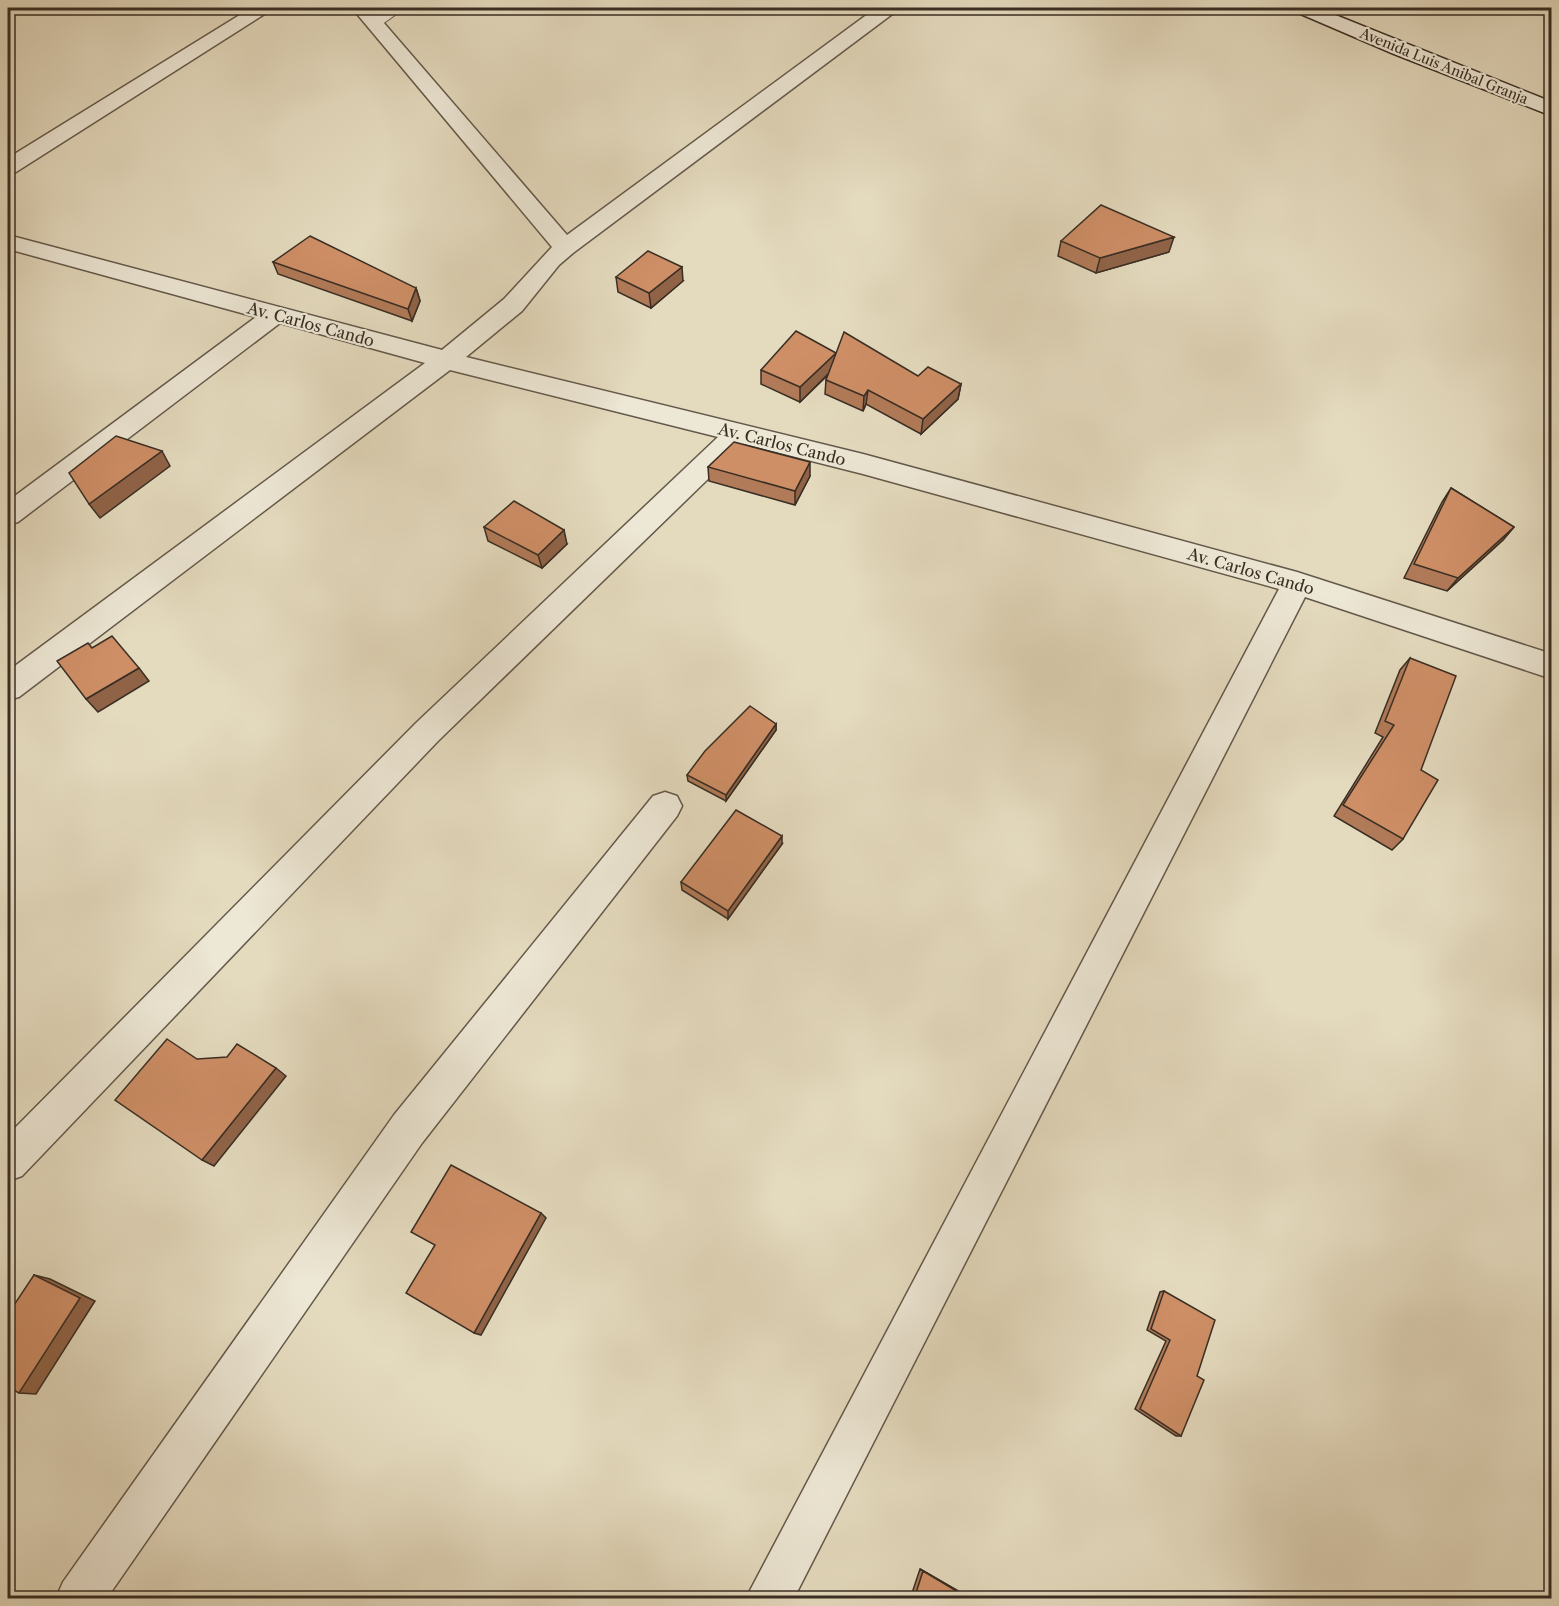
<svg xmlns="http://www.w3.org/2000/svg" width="1559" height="1606" viewBox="0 0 1559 1606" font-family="'Libre Caslon Text',serif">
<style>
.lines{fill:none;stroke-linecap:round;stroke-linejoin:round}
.lane-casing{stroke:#64594a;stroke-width:2}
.street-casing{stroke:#64594a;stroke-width:3}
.secondary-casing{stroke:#392e24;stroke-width:3}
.lane{fill:#ede7d5;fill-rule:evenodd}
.street{fill:#ede7d5;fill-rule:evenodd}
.secondary{fill:#ede7d5;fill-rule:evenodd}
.wall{fill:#b17a58;stroke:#392e24;stroke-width:1.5}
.shaded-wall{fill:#906347;stroke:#392e24;stroke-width:1.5}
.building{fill:#ce8e66;stroke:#392e24;stroke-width:1.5}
.labels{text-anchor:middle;stroke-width:4.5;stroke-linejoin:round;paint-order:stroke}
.far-street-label{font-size:14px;fill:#392e24;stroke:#ede7d5}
.street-label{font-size:16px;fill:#392e24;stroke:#ede7d5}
</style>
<rect width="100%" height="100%" fill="#e4dabe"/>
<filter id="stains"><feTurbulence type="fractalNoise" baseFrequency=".00333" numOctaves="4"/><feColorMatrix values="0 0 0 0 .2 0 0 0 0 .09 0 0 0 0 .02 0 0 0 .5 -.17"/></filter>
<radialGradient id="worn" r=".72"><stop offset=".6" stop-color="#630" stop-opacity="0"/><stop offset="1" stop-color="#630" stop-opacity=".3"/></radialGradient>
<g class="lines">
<!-- lane casing -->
<g class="lane-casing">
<path id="lane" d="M388,8H405L381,25H371L368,22Z"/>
</g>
<!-- street casing -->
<g class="street-casing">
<path id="street" d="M251,8H274L16,172L8,174V158Z
M352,8H371L567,235L876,8H897L895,12L573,253L559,265L522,311L466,357L863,454L1297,572L1552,654V679L1305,597L794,1598H746L1279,589L863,474L744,444L438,741L22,1176L8,1181V1135L416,723L718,437L450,370L19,697L8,700V671L425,363L280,323L18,522L8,525V501L256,317L8,249V235L442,350L504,299L552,247Z
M665,792L677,796L682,806L677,816L422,1143L107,1598H56L63,1582L394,1115L653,796Z"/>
</g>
<!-- secondary casing -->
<g class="secondary-casing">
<path id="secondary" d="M1293,8H1318L1552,102V116L1394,54L1296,12Z"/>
</g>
<!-- lane -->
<use href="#lane" class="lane"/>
<!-- street -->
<use href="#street" class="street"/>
<!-- secondary -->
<use href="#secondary" class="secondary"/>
</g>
<!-- wall -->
<path class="wall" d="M1061,241L1169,252L1096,273L1058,256Z
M273,262L416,288L420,301L412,321L278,274Z
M616,277L683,281L651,308L618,292Z
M836,353L918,376L961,384L958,399L921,434L866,404L863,411L825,394L826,380L828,375L800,402L761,384V370Z
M708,467L810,476L795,505L709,481Z
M1451,488L1514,527L1503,540L1447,591L1404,578L1442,502Z
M484,527L567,544L542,568L488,541Z
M1410,658L1421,770L1403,839L1392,850L1334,816L1383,737L1375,733L1400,670Z
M776,724V730L726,801L688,781L687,775Z
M782,844L728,919L682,890L681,882Z
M1164,1291L1197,1376L1181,1436H1176L1135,1409L1166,1341L1147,1330L1160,1292Z
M920,1569L972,1599H910Z"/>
<!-- shaded-wall -->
<path class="shaded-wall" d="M1174,237L1169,252L1096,273L1100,258Z
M682,267L683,281L651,308L649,293Z
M416,288L420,301L412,321L408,309Z
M836,353L835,367L800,402V387Z
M961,384L958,399L921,434L923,419Z
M868,390L866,404L863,411L864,396Z
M162,451L170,466L100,518L89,504Z
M810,462V476L795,505V491Z
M1514,527L1503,540L1447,591L1458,578Z
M564,530L567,544L542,568L538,555Z
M139,668L149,681L98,712L86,699Z
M776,724V730L726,801V795Z
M782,836V844L728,919V911Z
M276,1068L286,1076L214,1166L202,1160Z
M541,1213L546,1218L481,1335L474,1333Z
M34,1275L50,1279L95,1301L36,1394L19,1393Z
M920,1569L972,1599H970Z"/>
<!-- building -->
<path class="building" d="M1101,205L1174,237L1100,258L1061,241Z
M310,236L416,288L408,309L273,262Z
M648,251L682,267L649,293L616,277Z
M796,331L836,353L800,387L761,370Z
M844,332L918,376L928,367L961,384L923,419L868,390L864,396L826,380Z
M116,436L162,451L89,504L69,473Z
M734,442L810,462L795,491L708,467Z
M1451,488L1514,527L1458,578L1414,564Z
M514,501L564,530L538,555L484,527Z
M112,636L139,668L86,699L57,661L88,643L92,648Z
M1410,658L1456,676L1421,770L1438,780L1403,839L1343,805L1394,725L1385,721Z
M750,706L776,724L726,795L687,775L705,751Z
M736,810L782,836L728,911L681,882Z
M167,1039L197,1059L227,1057L237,1044L276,1068L202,1160L115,1100Z
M451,1165L541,1213L474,1333L406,1293L435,1245L411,1232Z
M34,1275L80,1298L19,1393L8,1387V1314Z
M1164,1291L1215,1320L1197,1376L1204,1380L1181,1436L1140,1409L1170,1340L1151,1329Z
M923,1571L970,1599H914Z"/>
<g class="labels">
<!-- far-street labels -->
<g class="far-street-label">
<text transform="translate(1444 66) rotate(22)" y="5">Avenida Luis Anibal Granja</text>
</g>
<!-- street labels -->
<g class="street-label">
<text transform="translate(311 324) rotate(15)" y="6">Av. Carlos Cando</text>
<text transform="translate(782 444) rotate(14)" y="6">Av. Carlos Cando</text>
<text transform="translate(1251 571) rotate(16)" y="6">Av. Carlos Cando</text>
</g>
</g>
<!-- margin -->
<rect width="1559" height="1606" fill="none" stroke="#e4dabe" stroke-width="30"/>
<rect x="9" y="9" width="1541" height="1588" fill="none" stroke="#392e24" stroke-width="3"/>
<rect x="15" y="15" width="1529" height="1576" fill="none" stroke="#392e24" stroke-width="1.5"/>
<rect width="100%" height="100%" filter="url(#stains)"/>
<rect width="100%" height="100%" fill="url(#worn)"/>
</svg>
